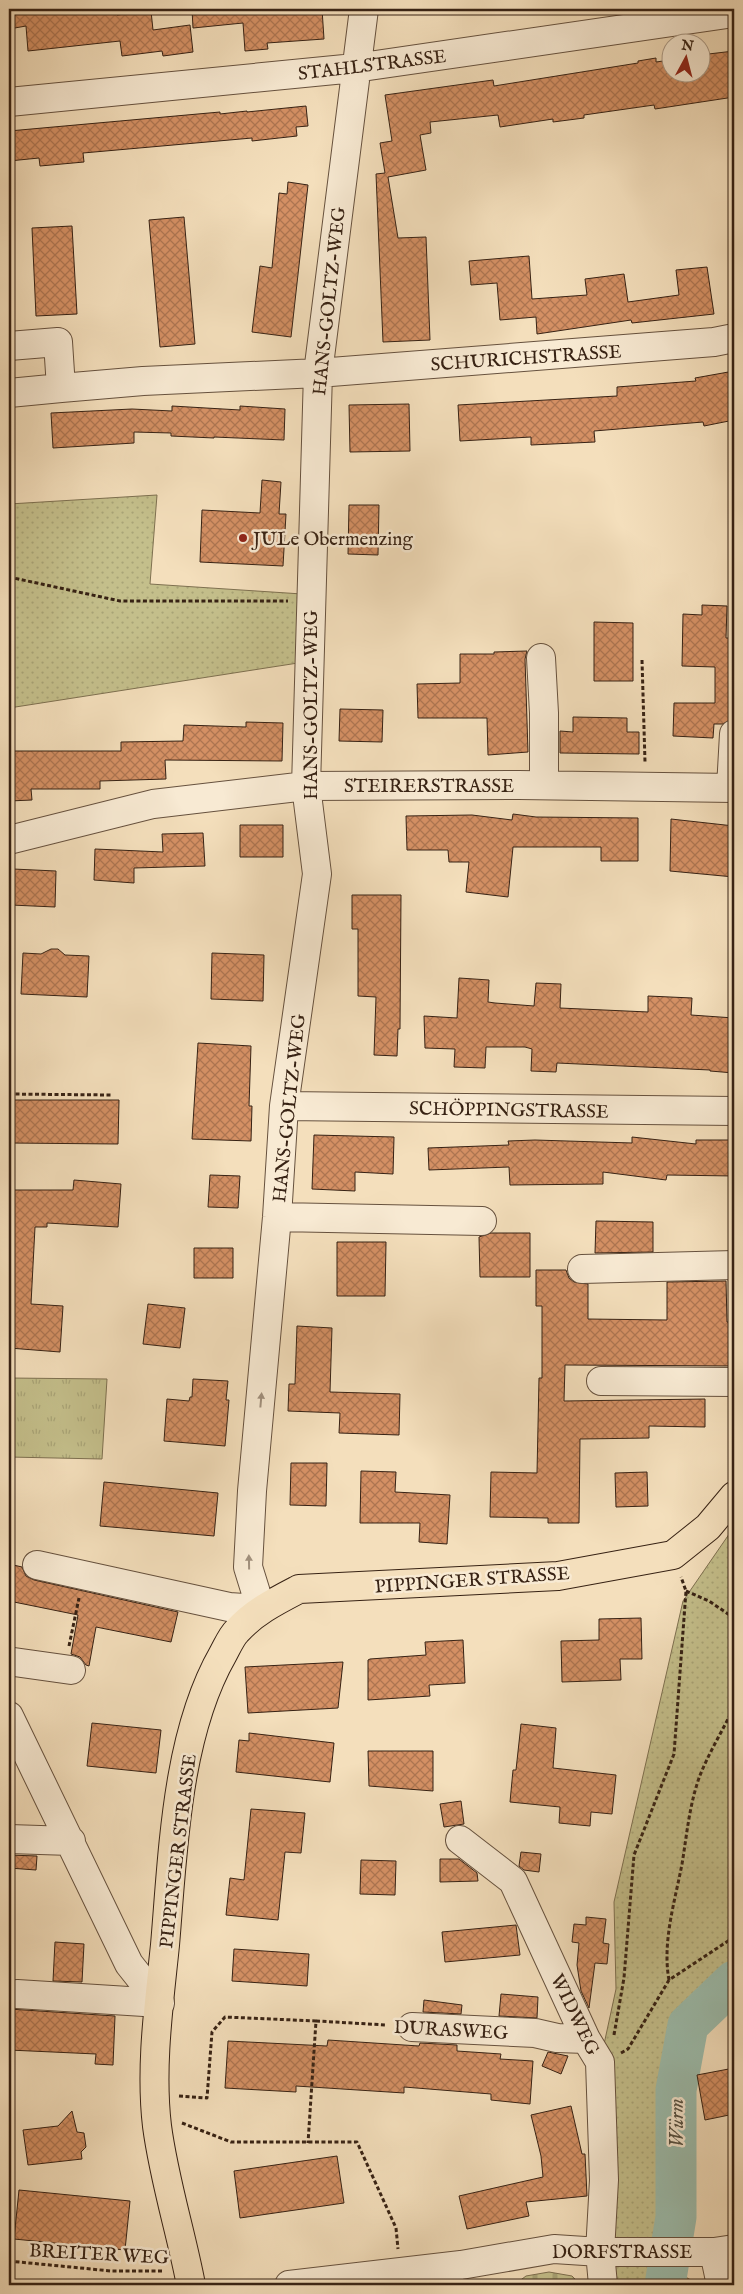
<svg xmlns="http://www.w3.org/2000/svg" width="743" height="2294" viewBox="0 0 743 2294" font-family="'IM FELL English',serif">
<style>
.grass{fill:url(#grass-tufts);stroke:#7e7050}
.cemetery{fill:url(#cemetery-stones);stroke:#7e7050}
.park{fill:url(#park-dots);stroke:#7e7050}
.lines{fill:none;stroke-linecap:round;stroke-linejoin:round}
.river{stroke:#9cbdad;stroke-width:41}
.building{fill:url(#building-cross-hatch);stroke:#372214}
.minor-casing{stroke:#66513e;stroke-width:30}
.major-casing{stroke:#372214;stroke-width:30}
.path{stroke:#372214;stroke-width:3;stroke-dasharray:4 2.5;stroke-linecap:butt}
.minor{stroke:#f8ead3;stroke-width:28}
.major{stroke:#f4dfbc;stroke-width:28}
.oneway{fill:#a1907d}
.poi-dot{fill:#8f2418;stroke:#f8ead3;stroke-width:2}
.labels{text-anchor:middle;stroke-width:5;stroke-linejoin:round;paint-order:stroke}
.street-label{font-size:19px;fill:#372214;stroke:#f8ead3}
.poi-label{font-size:19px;fill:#372214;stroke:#f8ead3;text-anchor:start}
.water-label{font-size:20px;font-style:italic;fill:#555042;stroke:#f8ead3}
</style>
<defs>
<pattern id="grass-tufts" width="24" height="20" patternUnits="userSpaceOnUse" patternTransform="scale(1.25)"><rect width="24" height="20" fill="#c4bf8b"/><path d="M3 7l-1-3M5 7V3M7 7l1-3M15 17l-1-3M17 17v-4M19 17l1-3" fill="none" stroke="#a9a477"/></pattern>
<pattern id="cemetery-stones" width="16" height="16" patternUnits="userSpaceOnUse" patternTransform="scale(1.25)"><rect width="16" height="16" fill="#c4bf8b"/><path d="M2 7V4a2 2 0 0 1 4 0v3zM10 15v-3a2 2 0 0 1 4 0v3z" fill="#a9a477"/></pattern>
<pattern id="park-dots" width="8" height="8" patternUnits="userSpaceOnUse" patternTransform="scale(1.25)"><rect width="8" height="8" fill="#c4bf8b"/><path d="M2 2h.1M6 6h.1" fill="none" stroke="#a9a477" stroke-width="1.8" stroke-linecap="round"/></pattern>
<pattern id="building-cross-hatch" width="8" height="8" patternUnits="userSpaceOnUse" patternTransform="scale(1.25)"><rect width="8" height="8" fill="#d49064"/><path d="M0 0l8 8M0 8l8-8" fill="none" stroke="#ad7551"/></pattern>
</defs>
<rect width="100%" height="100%" fill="#f4dfbc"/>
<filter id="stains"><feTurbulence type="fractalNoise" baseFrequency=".004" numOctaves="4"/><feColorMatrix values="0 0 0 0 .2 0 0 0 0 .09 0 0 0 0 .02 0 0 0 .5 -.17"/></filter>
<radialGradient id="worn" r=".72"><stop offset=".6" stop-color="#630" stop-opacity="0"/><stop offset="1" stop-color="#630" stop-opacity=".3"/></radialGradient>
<!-- grass -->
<path class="grass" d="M9,1378L107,1379L102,1459L9,1457Z"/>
<!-- cemetery -->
<path class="cemetery" d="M549,2272L572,2276L581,2285H514L526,2276Z"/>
<!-- park -->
<path class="park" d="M157,495L150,584L302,594L298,663L9,708V504Z
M734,1527V1987L674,2088L684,2276L699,2285H603L593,2095L616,1989L614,1902L683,1601Z"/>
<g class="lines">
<!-- river -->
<path class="river" d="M665,2285L676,2217V2090L688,2025L734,1981"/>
</g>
<!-- building -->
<path class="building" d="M9,9H116L117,15L151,11L153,30L190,25L193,52L163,56L162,51L122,56L120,41L28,51L26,26L9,29Z
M192,9H322L324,39L267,43L268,49L245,51L243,23L193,28Z
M734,51V97L655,109L654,105L584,115V118L553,122V119L500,127L498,115L430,122L431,133L420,135L426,170L388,177L398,238L426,237L430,340L383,342L376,174L385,173L380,143L392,141L385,95L493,80L494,86L638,63V61L656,58V62L670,60V72H700V55Z
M306,106L308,126L296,127L297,136L252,141V138L83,153L84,162L40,166L39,158L9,161V131L220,112V114L247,111V112Z
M288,182L308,185L291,337L252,332L260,266L272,268L279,193L287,194Z
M184,217L195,344L160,347L149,220Z
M72,226L77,314L36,316L32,228Z
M529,256L532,299L587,295L585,279L624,274L628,302L679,295L676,270L707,267L714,314L632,323L631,320L537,334L536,317L500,320L497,283L471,285L469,261Z
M734,371V420L704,426L703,422L594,431L595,442L531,445V437L460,441L458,405L617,396V387L696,381L695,378Z
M409,404L410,451L350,452L349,405Z
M172,406L240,410V406L285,409L284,440L214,437V438L171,436V433L134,432V443L53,448L51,413L132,409L172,411Z
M262,480L281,482L279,514H286L283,566L200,562L202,510L260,513Z
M349,505H379L378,555L348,554Z
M702,605L727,606L726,638H734L732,719L723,724H714L713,738L673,736L674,703H715V667L682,666L683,614L702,615Z
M594,622L633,623V681H594Z
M527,651L525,659L528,752L488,755L487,718H418L417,684L460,683V654H494V652Z
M340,709L383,710L382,742L339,741Z
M573,717L627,718V732H639V754L560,753V731L573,732Z
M246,722L283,723L282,761L165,760L166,779L100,781V789H31L32,800L9,801V751H121V742L183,741L184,725L246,727Z
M513,814L536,817L638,818V861H601V847H513L508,897L466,892L469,862H449L448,850H407L406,816L472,815L512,820Z
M671,819L734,826V877L670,871Z
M240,825H283V857H240Z
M203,833L205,866L134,868V883L94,880L95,849L163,852L162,834Z
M13,869L56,871L55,907L11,905Z
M352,895H401L400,1029H398L397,1056L374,1055L376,997L358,996V929H352Z
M51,949H58L65,955L89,956L87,997L21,994L23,953L41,954Z
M212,953L264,955L263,1001L211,999Z
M459,978L489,980L488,1002L495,1003L534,1006L536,983L561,984L560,1008L648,1012V996L692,998L691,1015L734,1018V1073L710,1071V1070L557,1063L556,1072L531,1071L532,1049L525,1047H486L485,1068L454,1067L455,1049L425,1048L424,1016L457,1018Z
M198,1043L251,1046L249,1106H252L251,1141L192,1139Z
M9,1100H119L118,1144L9,1143Z
M314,1135L394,1137L393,1174L355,1172V1191L312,1189Z
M632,1137L696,1144V1140H734V1176L667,1175L666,1180L603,1172V1184L510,1185L509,1167L429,1170L428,1148L509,1145L508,1141L535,1140L632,1143Z
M210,1175L240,1176L238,1208L208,1207Z
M74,1180L121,1184L118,1227L47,1223V1227H35L31,1304L63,1306L60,1352L9,1348V1190H73Z
M596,1221L653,1222V1252L595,1253Z
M491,1233H530V1277H480L479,1237Z
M337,1242H386L385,1296H337Z
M194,1248H233V1278H194Z
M536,1270H566L569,1278L574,1282L588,1284V1319L667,1320V1282L726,1281L727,1322H734V1366L565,1365L564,1401L705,1399V1427L649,1426V1438L580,1439L579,1523H548V1518L490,1517L491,1472L537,1473L539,1378H542V1306H536Z
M148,1304L185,1308L180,1348L143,1344Z
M297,1326L332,1328L330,1392L400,1394L399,1435L339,1433L340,1413L288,1411L289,1384H295Z
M193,1379L228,1381L226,1400H229L225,1446L164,1441L167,1399L189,1401L190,1397H192Z
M291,1463H327L326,1506L290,1505Z
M361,1471L396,1472L395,1492L450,1495L447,1544L419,1542L420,1523H360Z
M647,1472L648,1506L616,1507L615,1473Z
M104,1482L218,1493L214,1536L100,1526Z
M9,1564L22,1567L26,1576L34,1580L178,1612L171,1642L96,1627L89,1666L86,1665L80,1657L71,1654L78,1615L9,1601Z
M641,1618L642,1659H620L621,1680L562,1682L561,1641L599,1640V1619Z
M463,1640L465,1683L429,1685L430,1696L368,1700V1660L370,1659L426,1655L425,1642Z
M343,1662L338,1708L248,1713L245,1667Z
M92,1723L161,1730L156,1773L87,1766Z
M521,1724L556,1728L553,1768L616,1775L612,1814L591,1812L590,1826L559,1823L560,1807L510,1802L513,1770H516Z
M249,1733L334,1743L330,1782L236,1772L239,1740L249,1741Z
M368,1751H433V1791L369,1786Z
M461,1801L464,1824L444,1827L440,1804Z
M251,1809L305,1813L301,1853L285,1852L278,1920L226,1915L230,1878L244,1880Z
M521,1852L541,1854L539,1872L524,1870L519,1866Z
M9,1855L37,1856L36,1870L9,1868Z
M440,1859H459L477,1873L478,1881L440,1882Z
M361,1860L396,1861L395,1895L360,1894Z
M586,1917L606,1919L603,1943L609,1944L607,1964L595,1963L589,2008L581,1991L577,1965L579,1943L572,1942L574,1924L586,1925Z
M516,1925L520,1955L445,1962L442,1932Z
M55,1942L84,1944L82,1982L53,1981Z
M234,1949L309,1954L307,1986L232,1981Z
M501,1994L538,1997L537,2018L499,2016Z
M424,2000L462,2005L461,2014L423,2012Z
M9,2009L115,2016L113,2065L95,2064L96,2054L9,2050Z
M328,2040L419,2046L420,2043L457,2045V2051L501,2054L500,2059L533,2061L530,2104L491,2100V2094L404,2087V2093L296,2086V2092L225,2088L228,2041L327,2046Z
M548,2052L568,2056L561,2074L542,2066Z
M734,2068V2114L705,2120L697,2075Z
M571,2106L582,2154H585L587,2196L526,2202L529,2216L467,2229L459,2196L543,2177L541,2156L531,2115Z
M72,2111L77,2132L84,2133L86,2147L81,2152L82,2159L28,2165L23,2130L58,2126Z
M337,2156L344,2203L240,2218L234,2171Z
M19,2190L130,2201L125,2250L14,2239Z"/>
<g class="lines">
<!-- minor casing -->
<g class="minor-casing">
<path id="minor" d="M9,102L355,68L734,13
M9,346L58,342L61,388L143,381L318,373L714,342L734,338
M9,393L61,388
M541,658L544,713V785
M731,788L734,734
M9,840L153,804L306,786L519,785L734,788
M284,1106L734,1111
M277,1217L482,1221
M582,1269L734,1265
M601,1381L734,1382
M37,1565L229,1607L261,1609L248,1567L252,1491L277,1217L284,1106L317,874L306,786L318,373L364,9
M9,1663L14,1662L71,1670
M9,1716L129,1964L160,2003
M9,1839L71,1841
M460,1840L513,1881L586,2039L600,2062L604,2180L600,2252L603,2285
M17,1994L160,2003
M412,2027L535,2033L557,2038L586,2039
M714,2252L721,2285
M289,2285L461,2265L554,2249L600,2252H714L734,2249"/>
</g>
<!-- major casing -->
<g class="major-casing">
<path id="major" d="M191,2285C181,2232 164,2180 157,2126C150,2067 159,2004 165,1945C173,1852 176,1736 223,1654C227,1647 231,1637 237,1631C254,1612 276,1601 299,1589L558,1576L673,1555L708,1527L734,1496"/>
</g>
<!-- path -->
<path class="path" d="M9,577L120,601H288
M642,660L645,762
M9,1094L111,1095
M686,1591L709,1601L734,1618
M69,1646L79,1598
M669,1980C662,1942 675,1901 682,1864C687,1834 689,1807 699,1778C708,1754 723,1730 734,1707
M316,2021L387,2025
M614,2035L624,1978L634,1855L674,1754L686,1591L681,1577
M621,2053L628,2049L669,1980L734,1937
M179,2096L207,2098L212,2032L225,2017L316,2021L308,2143
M182,2123L231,2142H357L396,2228L398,2249
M9,2261L111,2271H163"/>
<!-- minor -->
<use href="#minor" class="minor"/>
<!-- major -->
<use href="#major" class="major"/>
</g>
<!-- one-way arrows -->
<defs><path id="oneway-solid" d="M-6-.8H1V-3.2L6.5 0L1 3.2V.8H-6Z" transform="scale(1.25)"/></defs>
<g class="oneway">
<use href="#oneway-solid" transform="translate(261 1400) rotate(-85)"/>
<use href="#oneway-solid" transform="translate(249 1562) rotate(-91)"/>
</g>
<!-- markers -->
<circle class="poi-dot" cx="243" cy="538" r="5"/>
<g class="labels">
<!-- street labels -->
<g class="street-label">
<text transform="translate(372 64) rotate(-7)" y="7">STAHLSTRASSE</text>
<text transform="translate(328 301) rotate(-84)" y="7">HANS-GOLTZ-WEG</text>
<text transform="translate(526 357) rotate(-4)" y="7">SCHURICHSTRASSE</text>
<text transform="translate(310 705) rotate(-90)" y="7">HANS-GOLTZ-WEG</text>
<text x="429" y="792">STEIRERSTRASSE</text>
<text transform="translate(288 1108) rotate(-84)" y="7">HANS-GOLTZ-WEG</text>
<text transform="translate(509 1109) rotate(1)" y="7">SCHÖPPINGSTRASSE</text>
<text transform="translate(472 1579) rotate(-4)" y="7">PIPPINGER STRASSE</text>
<text transform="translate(177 1851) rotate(-83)" y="7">PIPPINGER STRASSE</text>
<text transform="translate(576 2014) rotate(64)" y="7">WIDWEG</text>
<text transform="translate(451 2029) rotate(3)" y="7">DURASWEG</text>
<text x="622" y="2258">DORFSTRASSE</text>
<text transform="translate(99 2253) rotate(3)" y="7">BREITER WEG</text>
</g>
<!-- poi labels -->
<g class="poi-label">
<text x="253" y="545">JULe Obermenzing</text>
</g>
<!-- water labels -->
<g class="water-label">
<text transform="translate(676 2123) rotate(-90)" y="7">Würm</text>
</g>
</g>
<!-- margin -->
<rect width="743" height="2294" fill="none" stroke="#f4dfbc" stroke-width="30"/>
<rect x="10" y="10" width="723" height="2274" fill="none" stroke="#372214" stroke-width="2.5"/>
<rect x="15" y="15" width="713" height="2264" fill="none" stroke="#372214"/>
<!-- north arrow -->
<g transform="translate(686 58) rotate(7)"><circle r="24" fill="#f8ead3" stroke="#ab9a87"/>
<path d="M0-4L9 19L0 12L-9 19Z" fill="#8f2418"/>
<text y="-8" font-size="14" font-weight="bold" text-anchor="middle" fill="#372214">N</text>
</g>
<rect width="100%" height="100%" filter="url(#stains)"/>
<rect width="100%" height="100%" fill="url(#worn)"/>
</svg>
